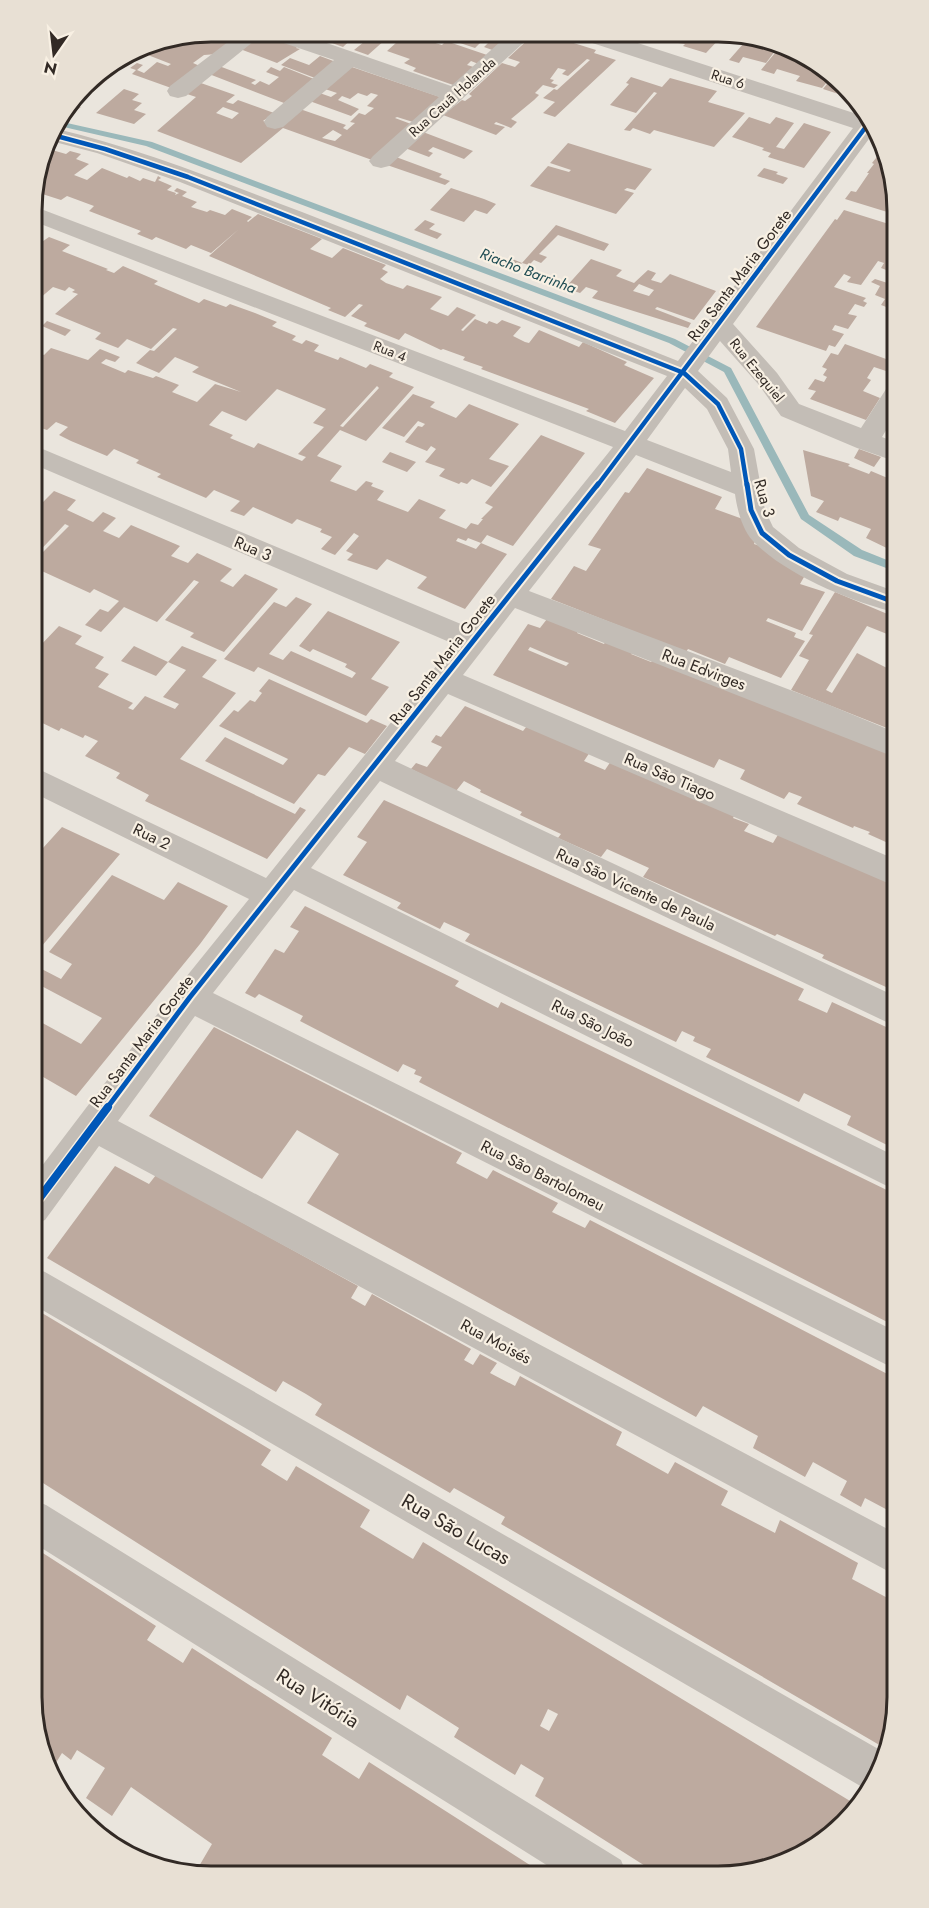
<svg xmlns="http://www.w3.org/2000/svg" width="929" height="1908" viewBox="0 0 929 1908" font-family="Jost,sans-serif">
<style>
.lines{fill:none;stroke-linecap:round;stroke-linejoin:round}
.stream{fill:#9ab8ba;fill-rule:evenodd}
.building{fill:#bdaa9f;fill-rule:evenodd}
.minor{fill:#c3bdb6;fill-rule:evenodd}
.cycleway-far2-casing{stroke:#f8f0e3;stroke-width:8}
.cycleway-far1-casing{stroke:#f8f0e3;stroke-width:9}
.cycleway-casing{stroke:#f8f0e3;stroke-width:11}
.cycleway-far2{stroke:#0057b8;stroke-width:4.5}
.cycleway-far1{stroke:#0057b8;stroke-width:5}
.cycleway{stroke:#0057b8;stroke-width:8}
.labels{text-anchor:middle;stroke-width:4.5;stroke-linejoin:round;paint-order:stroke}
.far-street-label{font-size:14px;fill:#322a25;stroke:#f8f0e3}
.far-water-label{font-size:15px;font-style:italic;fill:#1d4b52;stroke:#f8f0e3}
.street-label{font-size:16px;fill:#322a25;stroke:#f8f0e3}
.near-street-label{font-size:20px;fill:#322a25;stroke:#f8f0e3}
.rim{fill:none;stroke:#322a25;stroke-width:3}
</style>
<rect width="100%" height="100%" fill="#eae5dd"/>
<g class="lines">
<!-- stream -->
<path class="stream" d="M58,121L152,142L675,339L731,368L809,515L862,550L897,564V572L854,556L801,519L724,372L669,343L146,146L55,125Z"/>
</g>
<!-- building -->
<path class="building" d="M211,32H244L217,54L204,55L193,63L202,67L174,89L132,74L136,70L130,68L137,63L143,65L137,70L144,73L157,62L168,66L171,64L135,50L143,45Z
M302,32H359L343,47Z
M375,33H425L424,34L434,38L429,41L442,45L446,41L490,56L481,65L471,61L467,65L477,68L456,86L413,71L416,68L404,63L410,59L387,51L397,42L386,39L368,55L354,50Z
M446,33H512L495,51L484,47L490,41L484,39L475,48L448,39L443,36Z
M260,34L298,46L296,48L300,49L277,63L240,49Z
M534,34H545L596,50L594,53L616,60L555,117L543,113L555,102L543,98L554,89L557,90L590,60L587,59L568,76L562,74L566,70L558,68L550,79L554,80L551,83L558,85L554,88L543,85L535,93L539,95L534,100L511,119L517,122L511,128L496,122L494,124L505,127L496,135L443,115L462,100L465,101L472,96L469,94L502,63L515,67L520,62L508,58Z
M666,34L707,35H723L706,53L683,46L685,44L671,42L675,38Z
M751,35L778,47L766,63L743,57L739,63L729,60Z
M779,48L827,71L833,75L822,88L796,81L800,76L777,69L774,74L761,70Z
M320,56L336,62L315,78L281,65L290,58L309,65Z
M219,66L256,80L251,83L255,85L260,81L269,85L279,77L266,72L271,67L280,71L284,67L314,79L284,103L209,74Z
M349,66L440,97L413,122L397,117L395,118L411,124L372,160L283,128L241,163L157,131L196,97L184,93L198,82L235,95L226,102L233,104L238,100L274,113L263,121L278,126L297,108L346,125L343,128L347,130L355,123L350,122L359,113L365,115L374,108L367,106L378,95L371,93L367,96L358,93L350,99L342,96L338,100L359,109L351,116L304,99L314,91L331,97L337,93L322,88ZM223,107L239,113L232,119L216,113ZM333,130L342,135L335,141L322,138Z
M94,75L107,80L76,106L81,107L74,112L66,111Z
M834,75L837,76L851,98L823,89Z
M631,77L662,87L670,78L717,91L708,102L745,113L714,147L654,130L650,134L633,128L630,131L624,130L657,93L654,92L636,113L610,105L629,84L626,83Z
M124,89L139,94L132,100L142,103L134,110L146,114L134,124L96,113Z
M749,117L770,124L776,117L794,123L776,147L784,149L804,123L831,132L804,168L768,157L771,153L762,150L764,148L732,137Z
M423,132L473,151L464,159L433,147L428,151L433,153L429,157L405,148Z
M568,143L652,169L635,190L627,188L624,190L634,193L616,214L530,186L548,166L569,172L571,170L550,163Z
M45,148L66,154L70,151L81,154L76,159L89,164L74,175L87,180L102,168L127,178L129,176L140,181L143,178L155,182L158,176L161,178L158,180L172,186L167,190L176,193L175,195L179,193L174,191L177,188L187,192L182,196L197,202L191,207L207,212L210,210L225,215L232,209L252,217L247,221L248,222L258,214L322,239L310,249L332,258L343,248L386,265L382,269L388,272L380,279L386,283L403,289L407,285L442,297L430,309L448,316L457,307L476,315L461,330L463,331L475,319L487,324L489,321L497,324L502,320L521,327L513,336L525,342L529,343L539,330L579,347L583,342L627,362L624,365L654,378L615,423L586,411L589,409L481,369L483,367L463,360L465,357L443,349L441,350L405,333L399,340L364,326L367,323L351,316L363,305L359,304L345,317L328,310L331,308L209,256L239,229L211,253L191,245L186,249L156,237L152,240L137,234L141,231L89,211L94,206L67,196L61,200L33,191Z
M884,148L888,154L895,194L889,203L896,205L897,215L845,199L851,191L856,192L869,173H867L874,164L872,163Z
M396,157L442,174L439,177L450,181L445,185L387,165Z
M764,168L778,172L776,174L788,178L783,184L757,176Z
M451,188L484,199L496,204L487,214L475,210L464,222L430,210Z
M844,210L892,225L889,230L894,232L890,237L893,238L887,248L892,249L886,258L897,262V274L881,268L884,263L878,261L861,285L847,282L851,277L844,274L834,287L866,298L863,301L867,303L864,307L855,304L848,314L857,316L848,329L835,325L832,330L844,334L835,347L829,345L826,351L756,327L835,219L837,220Z
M425,220L435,224L429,229L442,234L437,239L414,230Z
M556,225L609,244L604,251L558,235L539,254L547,257L541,263L534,260L529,265L522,263Z
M49,237L70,245L62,251L108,269L106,270L114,273L123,266L158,281L154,284L199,303L204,299L226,307L230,304L255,313L277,322L272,326L296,336L292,340L302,344L306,340L319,345L314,351L338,360L340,357L366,368L370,364L393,373L389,377L414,387L366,441L340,430L317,456L342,466L330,481L356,491L366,481L373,483L371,486L384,491L377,500L382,502L408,512L419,499L446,510L439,518L466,529L471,523L478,525L483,519H481L493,507L485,503L541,435L585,453L513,546L487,535L481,543L468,538L466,541L458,538L456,541L476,549L481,543L507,554L465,609L417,588L427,577L387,559L377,570L347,560L353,554L346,551L359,536L354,533L335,555L321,549L332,537L320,532L322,529L297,519L292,524L253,507L244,516L230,511L240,501L214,490L206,498L157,477L161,474L136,463L139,460L114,449L107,456L71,441L59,435L68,427L56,422L47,430L35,426L38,423L33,420V350L44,355L51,348L88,360L100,349L120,357L115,362L106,359L101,363L125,373L128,370L153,378L156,376L179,385L172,392L197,402L215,384L241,392L192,372L199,367L175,357L159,373L136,363L150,350L154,351L177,329L173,328L151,349L127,339L118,348L95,339L101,333L55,314L78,294L72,292L75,290L69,287L65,291L53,287L39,299L33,296V248ZM377,386L379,388L343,427L340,426ZM277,389L326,409L313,423L324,427L298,454L306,457L302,461L258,443L254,448L230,438L233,435L209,425L222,411L246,421Z
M510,258L522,263L516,269L505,265Z
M591,259L622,270L616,276L634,283L648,270L656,273L651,280L661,283L670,274L716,291L694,320L657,307L655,309L691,323L688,328L592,298L598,291L586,287L580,293L565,288ZM639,284L654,290L649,296L633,291Z
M875,279L897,286V311L881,305L885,299L875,295L880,286L871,282Z
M47,321L71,330L65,336L42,326Z
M845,344L897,363L895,374L874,367L867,378L871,380L863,391L880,398L866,420L810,399L816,391L808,389L815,379L824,382L827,377L823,375L827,369L822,367L831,353L838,355Z
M413,394L435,402L430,407L456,418L469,404L519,424L489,459L509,466L491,487L472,479L467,484L461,482L459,484L439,476L445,469L425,462L436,449L431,446L427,451L405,442L418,426L422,427L425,424L418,421L404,437L382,428Z
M859,449L881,457L874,467L854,458Z
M803,450L850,464L848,466L869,474L871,471L897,482L889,500L897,504V553L866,538L871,529L840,517L838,521L816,512L824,501L811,496Z
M390,452L416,462L407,472L382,462Z
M647,468L722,497L715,509L751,522L755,541L754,544L775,551L804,577L800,584L825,592L802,631L768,618L766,621L796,633L794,637L805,641L781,678L729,657L725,664L688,649L686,652L551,599L574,566L586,571L601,549L588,545L625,492L629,493Z
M54,491L76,500L67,510L93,522L103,512L116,518L103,531L119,538L131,525L180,546L171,556L188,563L197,553L232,569L220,581L233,587L245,574L278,589L224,652L190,637L194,633L165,620L199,582L194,580L157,622L124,607L101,632L85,625L100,609L108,612L119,601L94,589L90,593L33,567V562L69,526L65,524L33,558V499L42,503Z
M835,592L897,618V638L867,626L826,690L832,693L857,653L889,669L897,655V732L791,690L809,660L799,656L813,635L809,634Z
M296,597L312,604L269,654L283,660L291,651L352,678L356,673L345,667L347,664L313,649L310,652L299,646L328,611L400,642L371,679L389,687L366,716L258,667L254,672L224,659L274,602L286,607Z
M547,619L579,630L577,633L604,644L606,641L634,651L631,654L651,662L654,659L735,689L897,755V847L868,834L870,832L854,826L853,828L797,804L802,797L789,792L784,799L740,779L745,770L719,759L714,768L493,675L528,624L540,628ZM530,647L558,659L569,663L566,666L528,650Z
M59,626L82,636L75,644L104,657L95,668L109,674L98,687L133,703L128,708L133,710L145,696L175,709L179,704L163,697L186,670L168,662L182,646L217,660L202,677L236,693L180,759L295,814L300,807L306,810L267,859L145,801L149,795L116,778L120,773L85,756L98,741L85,735L83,738L61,728L59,731L32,718L33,645L38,648Z
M134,646L168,662L156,676L121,661Z
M269,679L367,723L371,719L387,726L365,754L349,747L325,776L318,774L294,804L205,761L225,737L283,765L288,759L219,726L234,710L238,712L250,700L255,702L262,693L259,691Z
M465,706L523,731L527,726L590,752L584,761L605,770L611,761L735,814L733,818L749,824L744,831L773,843L779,833L897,886V992L822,958L824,955L777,934L775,936L643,877L649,868L607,849L601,857L558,838L561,834L520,815L522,812L480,792L481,790L464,781L456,791L411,769L416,763L427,767L442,747L431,742L436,735L441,737Z
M384,800L804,989L798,1000L827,1013L832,1002L897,1032V1150L847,1125L851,1116L804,1093L799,1102L706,1057L711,1049L693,1041L695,1037L682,1031L676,1042L465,941L470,934L444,922L440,929L397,908L401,903L343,875L367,842L357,837Z
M62,827L120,854L41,947L32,942V843L43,848Z
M112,875L164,900L178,882L228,906L200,944L76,1096L38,1074L32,1081V1027L37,1020L81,1044L102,1018L32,981V964L61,979L72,964L49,952Z
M305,906L459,981L455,986L498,1008L501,1002L897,1195V1327L419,1082L422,1077L414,1074L416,1070L403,1064L398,1072L300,1021L303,1016L259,994L255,998L245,993L275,949L284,953L299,931L290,927Z
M214,1027L462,1153L456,1163L487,1179L493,1170L558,1203L552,1212L585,1228L590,1220L897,1379V1515L865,1498L861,1507L840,1495L847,1481L813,1462L805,1477L753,1448L758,1436L703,1406L696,1417L307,1203L339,1154L297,1130L262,1179L149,1116Z
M115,1166L149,1184L156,1175L358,1286L351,1298L365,1306L372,1294L471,1349L464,1360L473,1365L480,1354L497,1363L490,1373L515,1386L520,1376L622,1432L616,1445L668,1474L675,1462L728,1491L721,1505L775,1533L780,1520L858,1563L852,1579L897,1603V1709L888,1750L501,1524L505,1517L454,1488L450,1493L315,1415L322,1404L306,1394L283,1381L276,1392L47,1258Z
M32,1307L271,1450L261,1465L287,1481L296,1466L370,1510L360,1527L413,1559L423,1542L860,1807L818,1846L775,1867L718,1876H661L535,1796L544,1778L521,1764L515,1775L454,1737L459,1728L407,1695L400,1710L32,1476ZM548,1709L558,1714L549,1731L540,1726Z
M32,1546L156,1626L147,1640L183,1663L192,1648L332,1738L322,1755L359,1779L369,1762L547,1876L199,1875L195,1873L212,1844L131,1787L112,1816L86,1798L105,1768L77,1750L71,1760L62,1753L54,1766L45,1761L41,1754L32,1697Z"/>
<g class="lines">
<!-- minor -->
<path class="minor" d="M241,32H295L451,86L510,33L533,34L389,166L381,168L373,166L369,161L373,156L439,97L353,67L283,127L275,129L267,127L264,122L267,117L334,60L266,37L264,33L186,96L178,98L170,96L167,91L170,86Z
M577,34H610L863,116L874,132L733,324L777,373L799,404L861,428L888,386L897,384V412L882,437L897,443V462L857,448L781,416L759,385L720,341L698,371L727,398L754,449L765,510L773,527L799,548L847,574L897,592V613C852,602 785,575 753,541C742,529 737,509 735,494L636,455L529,591L827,704L897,733V758L515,608L463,675L897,860V887L448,694L395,761L897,997V1027L380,781L311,868L897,1157V1191L294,890L213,993L897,1332V1370L195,1016L118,1121L897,1534V1576L99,1146L45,1220L32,1225V1179L178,987L249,899L32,792V766L266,878L454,644L33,464V445L468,627L613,447L33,221V206L625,431L667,376L180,182L97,153L47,140L53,128C139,148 220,181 302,212C428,261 553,311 678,361L853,128L580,39ZM685,388L707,409L728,449L731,472L647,440Z
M32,1267L45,1272L887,1754L884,1765L869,1791L32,1304Z
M32,1499L46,1505L621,1860L627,1876H564L32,1542Z"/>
<!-- cycleway-far2 casing -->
<g class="cycleway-far2-casing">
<path id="cycleway-far2" d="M49,134L105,149L188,177L684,373L718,404L741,449L747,486
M597,486L868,124"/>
</g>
<!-- cycleway-far1 casing -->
<g class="cycleway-far1-casing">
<path id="cycleway-far1" d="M747,484L751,510L762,533L789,555L837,581L897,603
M107,1108L190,997L598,484"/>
</g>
<!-- cycleway casing -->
<g class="cycleway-casing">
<path id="cycleway" d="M32,1208L108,1107"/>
</g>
<!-- cycleway-far2 -->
<use href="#cycleway-far2" class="cycleway-far2"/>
<!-- cycleway-far1 -->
<use href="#cycleway-far1" class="cycleway-far1"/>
<!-- cycleway -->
<use href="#cycleway" class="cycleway"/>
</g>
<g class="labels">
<!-- far-street labels -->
<g class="far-street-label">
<text transform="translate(728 79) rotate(18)" y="5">Rua 6</text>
<text transform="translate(452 97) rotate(-42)" y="5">Rua Cauã Holanda</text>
<text transform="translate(390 351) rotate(21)" y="5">Rua 4</text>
<text transform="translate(757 370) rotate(51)" y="5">Rua Ezequiel</text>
</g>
<!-- far-water labels -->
<g class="far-water-label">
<text transform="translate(528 271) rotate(21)" y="5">Riacho Barrinha</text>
</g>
<!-- street labels -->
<g class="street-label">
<text transform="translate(739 275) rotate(-53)" y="6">Rua Santa Maria Gorete</text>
<text transform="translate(765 498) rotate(74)" y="6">Rua 3</text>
<text transform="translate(253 548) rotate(23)" y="6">Rua 3</text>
<text transform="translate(442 659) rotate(-52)" y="6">Rua Santa Maria Gorete</text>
<text transform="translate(704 669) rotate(21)" y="6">Rua Edvirges</text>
<text transform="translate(670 776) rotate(23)" y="6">Rua São Tiago</text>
<text transform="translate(152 836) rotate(26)" y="6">Rua 2</text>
<text transform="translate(636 889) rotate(25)" y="6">Rua São Vicente de Paula</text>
<text transform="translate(593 1023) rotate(26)" y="6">Rua São João</text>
<text transform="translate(141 1041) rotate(-53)" y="6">Rua Santa Maria Gorete</text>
<text transform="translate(543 1175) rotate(27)" y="6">Rua São Bartolomeu</text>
<text transform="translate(496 1341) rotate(28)" y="6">Rua Moisés</text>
</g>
<!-- near-street labels -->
<g class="near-street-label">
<text transform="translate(456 1529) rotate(30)" y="7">Rua São Lucas</text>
<text transform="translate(318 1698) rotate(32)" y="7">Rua Vitória</text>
</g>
</g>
<!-- crop -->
<path d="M0 0H929V1908H0ZM211 42H718A169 169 0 0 1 887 211V1697A169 169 0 0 1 718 1866H211A169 169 0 0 1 42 1697V211A169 169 0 0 1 211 42Z" fill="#e8e0d4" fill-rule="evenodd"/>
<path class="rim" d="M211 42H718A169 169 0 0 1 887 211V1697A169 169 0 0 1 718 1866H211A169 169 0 0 1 42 1697V211A169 169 0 0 1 211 42Z"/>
<!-- north arrow -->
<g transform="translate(54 54) rotate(194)" stroke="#f8f0e3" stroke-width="4.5" paint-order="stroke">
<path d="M0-4.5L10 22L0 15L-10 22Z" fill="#322a25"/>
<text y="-9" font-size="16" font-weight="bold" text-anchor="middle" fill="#322a25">N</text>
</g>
</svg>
